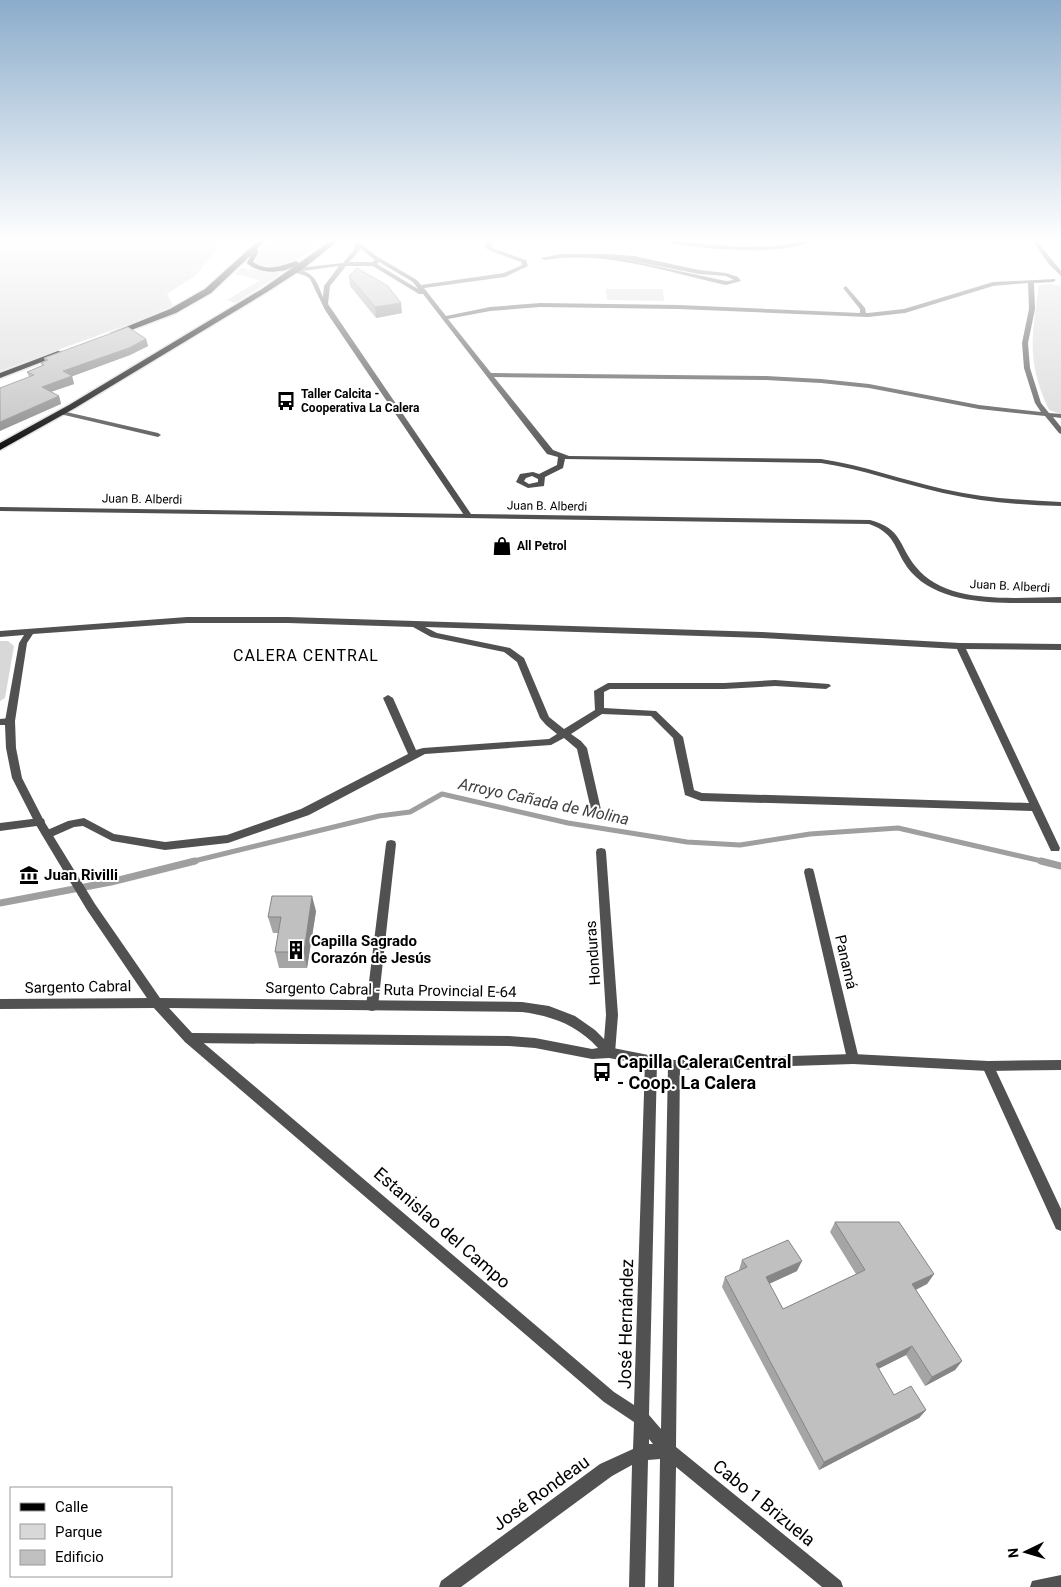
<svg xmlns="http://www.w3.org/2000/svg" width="1061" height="1587" viewBox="0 0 1061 1587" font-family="Roboto,sans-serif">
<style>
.green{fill:#d8d8d8}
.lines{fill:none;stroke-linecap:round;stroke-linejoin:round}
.stream-far1{stroke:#9f9f9f;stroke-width:5}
.stream{stroke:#9f9f9f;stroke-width:7}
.primary-casing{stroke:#dbdbdb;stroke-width:3}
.minor{fill:#515151;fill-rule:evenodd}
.tertiary{fill:#515151;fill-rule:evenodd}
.primary{fill:#000;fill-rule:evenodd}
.wall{fill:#a5a5a5}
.shaded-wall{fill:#868686}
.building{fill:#c0c0c0;stroke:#868686}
.labels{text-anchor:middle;stroke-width:4;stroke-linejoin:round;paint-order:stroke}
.far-poi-label{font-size:12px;font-weight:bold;fill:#000;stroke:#fff;text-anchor:start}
.far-street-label{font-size:12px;fill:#000;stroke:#fff}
.poi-label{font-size:15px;font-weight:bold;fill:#000;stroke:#fff;text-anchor:start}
.street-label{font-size:15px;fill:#000;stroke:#fff}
.neighbourhood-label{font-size:16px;letter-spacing:1px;fill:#000;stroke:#fff}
.water-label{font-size:16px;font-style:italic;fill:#404040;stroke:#fff}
.near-poi-label{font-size:18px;font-weight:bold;fill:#000;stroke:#fff;text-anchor:start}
.near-street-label{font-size:18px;fill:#000;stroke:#fff}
</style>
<rect width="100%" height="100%" fill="#fff"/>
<!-- green -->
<path class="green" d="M0,240H226L195,276L167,294L173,306L143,319L0,371Z
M272,240H325C304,256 286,272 258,264L253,259L254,257Z
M241,268L281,274L235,303L227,300L260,280L235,274Z
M1051,284L1061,286V414L1049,410C1026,361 1032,336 1039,285Z
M606,289H663L664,301L607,300Z
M0,641H8L14,646L5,698L0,701Z"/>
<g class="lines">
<!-- stream-far1 -->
<path class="stream-far1" d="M190,862L379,816L410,812L442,794L568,823L687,842L740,845L810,834L898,828L1046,862"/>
<!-- stream -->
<path class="stream" d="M1041,861L1061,866
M0,903L111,882L195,861"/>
<!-- primary casing -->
<g class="primary-casing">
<path id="primary" d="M259,240H265L257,249L258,253L253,262C266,272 282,266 296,261L299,263C286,274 260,275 247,263L251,255L211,293L176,313L118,335L111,333L170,309L205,289Z
M332,240H339L304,268L267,292L75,408L0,450V443L69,405L262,289Z
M58,351L65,353L0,378V373Z"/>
</g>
<!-- minor -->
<path class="minor" d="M488,240H493L492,248L526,260L528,266L505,277L424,288L446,316L490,307L540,303L679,305L860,313V309L843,288L846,286L865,308L866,313H868L904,309L993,282L1055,279V281L1053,282L1034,283L1035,309L1028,343L1030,368L1041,403L1049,413L1061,414V418L1053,417L1061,427V434L1059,433L1045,416L979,409L869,388L821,383L766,380L494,377L553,450L569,456L821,459C863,465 902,480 943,489C982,498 1021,500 1061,502V506C1021,505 982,502 943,493C902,484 863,469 821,463L565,459L563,468L545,477L544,486L528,488L516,482L520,474L533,472L539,474L557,465L558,457L547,454L423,294H419L371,265V263L375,260L355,244L360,243L376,256L417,280L421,285L504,273L522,265L521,262L488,250L485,247ZM379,262L413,282L418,289L377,264ZM1028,283L1029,309L1022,343L1024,368L1035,403L1041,412L979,405L869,384L821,379L766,376L491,373L448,319L490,311L540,307L679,309L868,317L905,313L993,286ZM532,476L538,479V482L529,484L524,481L526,478Z
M663,240L740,247L777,246L808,240H816C787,255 722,250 689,246C681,244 670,244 663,240Z
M1032,240H1036L1061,271V276L1048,263Z
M561,254H609L634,256L699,270L726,273L738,277L741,281L726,285C667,272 605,250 544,260L541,258ZM618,258L699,274L726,276L734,280L726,281Z
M62,411L158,433L161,435L158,437L60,414L59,413Z
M0,507L469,514L473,516L469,518L0,511Z
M187,617H288L762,632L960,643L1061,644V650L966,649L1060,848L1059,851H1051L1032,811L701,801L685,795L673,738L651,716L602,714L571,734L581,741L587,748L602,814L597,818L592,814L577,749L564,738L551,745L425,754L309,815L228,843L165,850L112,841L83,826L74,827L49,838L45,837L44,834L45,831L68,821L84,818L114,834L165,842L227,835L301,809L408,754L383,698L388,695L393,698L416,750L423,748L549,739L557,734L546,725L540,718L517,662L504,652L431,637L413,627L288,623H187L33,634L27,643L15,721L10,724L5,721L19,643L24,635L0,637V631ZM425,627L762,638L957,649L1029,803L702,793L694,790L683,737L656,711L604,708V692L610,689H724L775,686L826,689L831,686L829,684L775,680L724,683H608L594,691L595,710L564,729L549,717L524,658L510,648L437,633Z
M40,818L44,819L45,822L44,825L0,831V823Z
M391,840L395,841L396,844L378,1006L376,1010L372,1011L368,1010L366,1006L386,844L387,841Z
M601,848L605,849L606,852L618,1015L615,1053L613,1057L609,1058L605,1057L603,1053L606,1015L596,852L597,849Z
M809,868L813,869L814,872L859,1059L857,1063L853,1064L849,1063L847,1059L804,872L805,869Z
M157,998L161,999L163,1003L161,1007L157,1008L0,1009V999Z
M189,1033L193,1034L614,1392L634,1405L645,1062L647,1058L651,1057L655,1058L657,1062L649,1415L661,1429L668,1065L670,1061L674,1060L678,1061L680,1065L676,1447L841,1581L843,1587H822L676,1467L674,1587H658L660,1459L648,1460L645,1587H629L632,1465L612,1476L461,1587H439L441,1581L600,1464L633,1449L634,1422L604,1402L185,1042L183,1038L185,1034ZM649,1439L653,1444H649Z
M988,1061L992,1062L1061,1209V1231L1056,1229L982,1066L984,1062Z
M1061,1575V1587H1030L1032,1581Z"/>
<!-- tertiary -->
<path class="tertiary" d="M355,240H360V250L349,262H373L376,264L373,266H346L330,286L328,304L471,514L870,520C903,529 898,545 916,567C947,606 1017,597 1061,597V603C1015,602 945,610 911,572C894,552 898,534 869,524L466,518L325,310L310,279L306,276L290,271L299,268L343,263L354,250ZM339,266L324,286L323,297C318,285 316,275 303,271Z
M10,718L15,721L16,748L22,778L44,821L95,904L160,998L522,1002L549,1006L575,1016L595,1030L613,1048L674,1060L853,1054L988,1061L1061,1060V1070L988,1071L853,1064L674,1070L609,1058L592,1059L535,1048L509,1046L189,1043L185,1042L153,1007L87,910L36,825L12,778L6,748L5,725H0V719ZM169,1008L522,1012C552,1016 577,1025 598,1048L592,1049L535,1038L509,1036L192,1033Z"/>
<!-- primary -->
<use href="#primary" class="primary"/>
</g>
<!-- wall -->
<path class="wall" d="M349,276L402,313L376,318L350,286Z
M146,339L148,346L130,355L72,376L74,384L51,392L59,396L61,404L29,377L27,372L42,365L41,363L45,361L44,358Z
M316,911L307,968H279L275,952L278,933H273L268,917Z
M835,1222L934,1274L927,1284L916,1290L962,1361L955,1370L925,1386L906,1355L878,1369L894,1395L926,1410L919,1418L819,1470L722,1287L725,1277L740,1271L739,1270L742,1260L797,1271L769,1284L783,1309L856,1274L830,1232Z"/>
<!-- shaded-wall -->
<path class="shaded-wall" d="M401,303L402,313L376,318L375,307Z
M146,339L148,346L130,355L65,379L63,371Z
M72,376L74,384L44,394L42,387Z
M59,396L61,404L0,431V422Z
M312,896L316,911L307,968L304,952Z
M802,1261L797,1271L762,1287L766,1277Z
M934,1274L927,1284L906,1294L912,1284Z
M912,1346L906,1355L870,1373L876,1364Z
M962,1361L955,1370L925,1386L932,1377Z
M926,1410L919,1418L819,1470L824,1462Z"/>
<!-- building -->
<path class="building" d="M357,268L388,286L401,303L375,307L349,276Z
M128,327L146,339L129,348L63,371L72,376L42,387L59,396L0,422V388L34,375L27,372L44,365L41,363L48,360L44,358Z
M272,896H312L304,952H275L281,917H268Z
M835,1222H899L934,1274L912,1284L962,1361L932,1377L912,1346L876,1364L894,1395L911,1386L926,1410L824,1462L725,1277L747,1267L742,1260L788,1240L802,1261L766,1277L783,1309L865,1270Z"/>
<!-- sky -->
<linearGradient id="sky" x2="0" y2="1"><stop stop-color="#8baccb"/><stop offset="0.52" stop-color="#fff"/><stop offset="1" stop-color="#fff" stop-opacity="0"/></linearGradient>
<rect width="1061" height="462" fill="url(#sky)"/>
<!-- icons -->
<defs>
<g id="bus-bare" transform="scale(1.5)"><path d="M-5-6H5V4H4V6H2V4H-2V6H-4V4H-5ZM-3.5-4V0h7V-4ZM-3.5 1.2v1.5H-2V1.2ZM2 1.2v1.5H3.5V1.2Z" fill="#000" stroke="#fff" stroke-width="2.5" paint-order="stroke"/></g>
<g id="shop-bare" transform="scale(1.5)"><path d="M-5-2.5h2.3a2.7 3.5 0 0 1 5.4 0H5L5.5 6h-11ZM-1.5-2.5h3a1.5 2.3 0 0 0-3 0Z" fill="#000" stroke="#fff" stroke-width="2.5" paint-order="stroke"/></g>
<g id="museum-bare" transform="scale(1.5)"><path d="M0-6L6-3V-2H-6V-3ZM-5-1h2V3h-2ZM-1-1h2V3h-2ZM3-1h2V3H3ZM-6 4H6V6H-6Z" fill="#000" stroke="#fff" stroke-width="2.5" paint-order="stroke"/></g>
<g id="building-bare" transform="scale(1.5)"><path d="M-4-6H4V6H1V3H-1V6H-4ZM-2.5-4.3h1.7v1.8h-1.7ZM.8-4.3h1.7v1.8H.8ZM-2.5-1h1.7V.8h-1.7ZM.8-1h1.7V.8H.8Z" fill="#000" stroke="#fff" stroke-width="2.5" paint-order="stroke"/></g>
</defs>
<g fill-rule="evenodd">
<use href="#bus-bare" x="286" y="401"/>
<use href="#shop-bare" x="502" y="546"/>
<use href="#museum-bare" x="29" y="875"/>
<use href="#building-bare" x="296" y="950"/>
<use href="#bus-bare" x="602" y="1072"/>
</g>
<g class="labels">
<!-- far-poi labels -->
<g class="far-poi-label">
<text x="301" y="398">Taller Calcita -<tspan x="301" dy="14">Cooperativa La Calera</tspan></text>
<text x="517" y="550">All Petrol</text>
</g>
<!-- far-street labels -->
<g class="far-street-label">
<text transform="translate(142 499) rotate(1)" y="4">Juan B. Alberdi</text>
<text transform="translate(547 506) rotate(1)" y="4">Juan B. Alberdi</text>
<text transform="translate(1010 586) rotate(3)" y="4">Juan B. Alberdi</text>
</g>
<!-- poi labels -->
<g class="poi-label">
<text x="44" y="880">Juan Rivilli</text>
<text x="311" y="946">Capilla Sagrado<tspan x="311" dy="17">Corazón de Jesús</tspan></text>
</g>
<!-- street labels -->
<g class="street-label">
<text transform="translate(593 953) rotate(-94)" y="5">Honduras</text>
<text transform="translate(846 962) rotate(77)" y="5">Panamá</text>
<text transform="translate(78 987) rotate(-1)" y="5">Sargento Cabral</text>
<text transform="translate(391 990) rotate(1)" y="5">Sargento Cabral - Ruta Provincial E-64</text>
</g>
<!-- neighbourhood labels -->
<g class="neighbourhood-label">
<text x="306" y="661">CALERA CENTRAL</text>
</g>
<!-- water labels -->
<g class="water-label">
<text transform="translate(544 801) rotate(12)" y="6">Arroyo Cañada de Molina</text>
</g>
<!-- near-poi labels -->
<g class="near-poi-label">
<text x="617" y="1068">Capilla Calera Central<tspan x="617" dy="21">- Coop. La Calera</tspan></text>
</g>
<!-- near-street labels -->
<g class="near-street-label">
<text transform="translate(442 1228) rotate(41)" y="6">Estanislao del Campo</text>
<text transform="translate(626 1324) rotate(-89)" y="6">José Hernández</text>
<text transform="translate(541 1493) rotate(-36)" y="6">José Rondeau</text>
<text transform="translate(764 1503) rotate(39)" y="6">Cabo 1 Brizuela</text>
</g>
</g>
<!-- legend -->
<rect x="10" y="1487" width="162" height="90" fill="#ffffff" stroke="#999999"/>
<rect x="20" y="1503" width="25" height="8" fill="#000000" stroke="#999999"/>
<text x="55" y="1512" font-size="15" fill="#000000">Calle</text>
<rect x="20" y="1524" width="25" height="15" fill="#d8d8d8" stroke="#999999"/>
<text x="55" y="1537" font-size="15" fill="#000000">Parque</text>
<rect x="20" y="1550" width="25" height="15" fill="#c0c0c0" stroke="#999999"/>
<text x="55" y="1562" font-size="15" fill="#000000">Edificio</text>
<!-- north arrow -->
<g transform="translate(1026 1552) rotate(265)" stroke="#ffffff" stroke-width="4" paint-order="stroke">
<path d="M0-4L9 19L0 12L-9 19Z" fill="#000000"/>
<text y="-8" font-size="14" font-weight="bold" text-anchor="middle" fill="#000000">N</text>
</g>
</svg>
